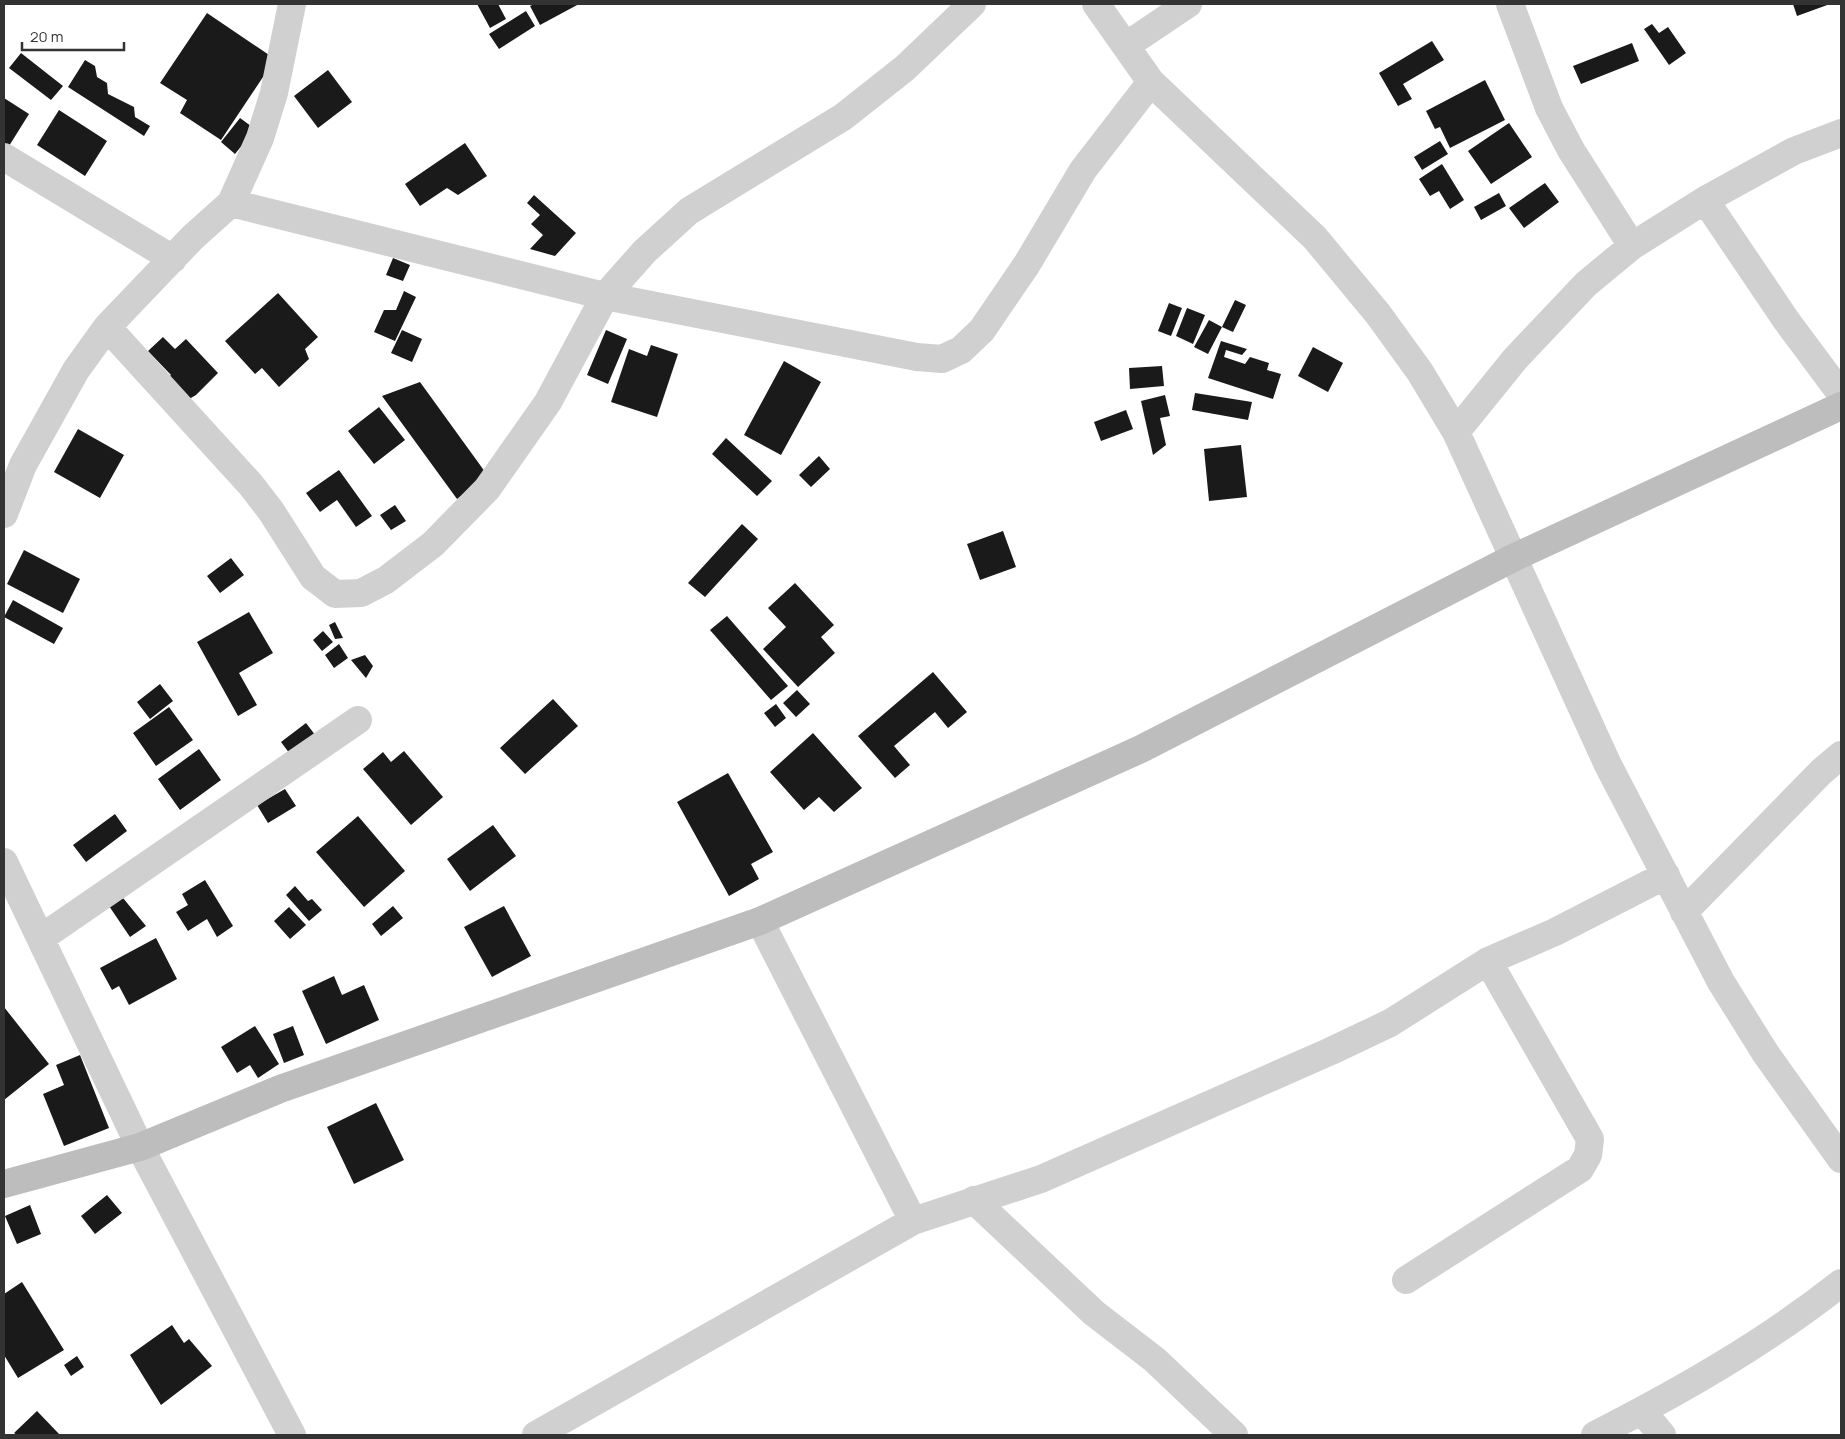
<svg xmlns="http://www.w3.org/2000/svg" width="1845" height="1439" viewBox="0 0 1845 1439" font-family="Manrope,sans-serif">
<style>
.building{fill:#1a1a1a}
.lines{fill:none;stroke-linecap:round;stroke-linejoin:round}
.street{stroke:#d0d0d0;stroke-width:28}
.secondary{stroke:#bdbdbd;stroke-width:28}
</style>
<rect width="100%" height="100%" fill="#fff"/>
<!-- building -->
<path class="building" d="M477,4H498L506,19L490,28Z
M534,4H579L540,25L530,6Z
M1793,4H1830L1797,16Z
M526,11L535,26L499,49L489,34Z
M207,13L275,59L221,140L180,113L187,100L160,83Z
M1652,24L1659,33L1668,27L1686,53L1669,65L1644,29Z
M1432,41L1444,60L1403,84L1412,99L1398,106L1379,73Z
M1632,43L1639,61L1581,84L1573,66Z
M21,53L63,86L51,100L9,68Z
M85,60L95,66L97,77L107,83L108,94L134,107L135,117L150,126L144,136L68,87Z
M328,70L352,102L318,128L294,96Z
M1485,80L1505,120L1450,148L1440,127L1435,129L1426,111Z
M4,98L29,114L9,146L4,143Z
M59,110L107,141L85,176L37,145Z
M240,118L255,129L235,154L221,142Z
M1509,123L1532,157L1491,184L1468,151Z
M1440,141L1448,154L1422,170L1414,157Z
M465,143L487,176L458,195L447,188L420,206L405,184Z
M1442,164L1464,200L1450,209L1439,191L1430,196L1419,179Z
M1545,183L1559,202L1524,228L1509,208Z
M1499,193L1506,206L1481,220L1474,207Z
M534,195L576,233L555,256L530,249L543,235L531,224L540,215L527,203Z
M393,258L410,265L403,281L386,275Z
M404,291L416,297L395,341L374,332L384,310H396Z
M278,293L318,337L305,349L309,359L279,387L262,368L255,374L225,341Z
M1235,300L1246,305L1233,332L1222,327Z
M1169,303L1182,308L1171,336L1158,331Z
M1187,308L1205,315L1193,344L1176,336Z
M1209,320L1222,327L1208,354L1194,347Z
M402,330L422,339L412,362L391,353Z
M606,330L627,339L608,384L587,375Z
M163,337L175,349L186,339L218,373L196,395L184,402L164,381L171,375L148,351Z
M1221,341L1247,349L1242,355L1226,350L1224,357L1245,364L1250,357L1269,363L1267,370L1281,374L1273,399L1208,378Z
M651,345L678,354L657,417L611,402L629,349L647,356Z
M1313,347L1343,363L1328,392L1298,376Z
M784,361L821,382L781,455L744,435Z
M1162,366L1164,386L1130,389L1129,368Z
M420,382L488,476L457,499L382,396Z
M1195,393L1252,402L1248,420L1192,410Z
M1165,395L1170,416L1160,418L1166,445L1153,455L1141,401Z
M379,407L405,440L374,464L348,431Z
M1126,410L1133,429L1101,441L1094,422Z
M78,429L124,455L100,498L54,472Z
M726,438L772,481L757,496L712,454Z
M1241,445L1247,497L1209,501L1204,449Z
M819,456L830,469L811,487L799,475Z
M339,470L372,516L356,527L337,500L320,512L306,493Z
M395,505L406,521L391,530L380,515Z
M742,524L758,539L705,597L688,583Z
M1003,531L1016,567L980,580L967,544Z
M24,550L80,579L63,613L7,584Z
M231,558L244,575L220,593L207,576Z
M795,583L834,625L821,637L835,653L798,687L763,649L786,627L768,608Z
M13,600L63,628L54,644L4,617Z
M249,612L273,653L239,673L257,705L238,716L197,642Z
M727,616L788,686L771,700L710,630Z
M335,622L343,638L335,639L329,625Z
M323,631L333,642L322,651L313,640Z
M339,644L348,658L334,668L325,655Z
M365,655L373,666L366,678L351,660Z
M933,672L967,712L948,728L935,712L894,746L910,765L895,778L858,736Z
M160,684L173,701L150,719L137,702Z
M797,690L810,704L796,717L783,703Z
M553,699L578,726L525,774L500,748Z
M776,704L786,718L775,727L764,713Z
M169,707L193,740L156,766L133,733Z
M306,723L319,740L293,758L281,742Z
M813,733L862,788L834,812L819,797L804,810L770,772Z
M199,749L221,780L180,810L158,779Z
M404,751L443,797L411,825L363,769L383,752L391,762Z
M728,773L773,852L751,864L759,879L729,896L677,802Z
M285,789L296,806L268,823L257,805Z
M115,814L127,831L86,862L73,845Z
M358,816L405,871L364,907L316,852Z
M493,825L516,856L470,891L447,859Z
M205,880L233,926L217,937L207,919L188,931L176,912L188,905L182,894Z
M295,886L308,901L312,899L322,910L309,921L286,895Z
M123,898L146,926L130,937L109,906Z
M393,906L403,918L381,936L372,924Z
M504,906L531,956L492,977L464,927Z
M289,907L306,925L290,939L274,921Z
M156,938L177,979L129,1005L119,986L112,990L100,968Z
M334,976L342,995L364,985L379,1020L326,1044L302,991Z
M4,1007L49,1064L4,1100Z
M255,1026L279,1064L258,1078L250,1065L237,1073L221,1047Z
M293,1026L304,1055L284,1063L273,1034Z
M80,1055L109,1128L64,1146L43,1094L64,1085L56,1065Z
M376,1103L404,1160L354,1184L327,1127Z
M107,1195L122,1213L95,1234L81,1216Z
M30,1205L41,1234L17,1244L5,1216Z
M22,1282L64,1350L18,1378L4,1355V1294Z
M172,1325L184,1343L189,1339L212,1366L161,1405L130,1355Z
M77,1356L84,1367L71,1376L64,1365Z
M37,1411L60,1435H17L14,1433Z"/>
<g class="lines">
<!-- street -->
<path class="street" d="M1096,4L1151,82L1315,238L1378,314L1420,372L1456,432L1608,765L1721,982L1766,1054L1841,1159
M1510,4L1549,108L1571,150L1632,246
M1127,45L1188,4
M4,157L173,259
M1705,200L1786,320L1841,394
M231,203L605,296L917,357L942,359L961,350L982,330L1027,264L1083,170L1151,82
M107,327L251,485L271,511L313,577L335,594L361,593L386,580L433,544L487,489L548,402L605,296L645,251L689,211L843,117L905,68L972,4
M1456,432L1515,359L1586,284L1632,246L1705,200L1794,151L1841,133
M4,514L23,465L76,370L107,327L193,237L231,203L260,138L274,93L292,4
M4,862L140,1147L292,1435
M1684,912L1821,772L1841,755
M760,921L913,1221
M41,938L358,720
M974,1200L1094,1313L1155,1360L1234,1435
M1406,1280L1580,1169L1588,1155L1590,1139L1488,961
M1642,1411L1662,1435
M536,1435L913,1221L1041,1179L1331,1051L1390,1023L1488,961L1555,932L1666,875
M1595,1435C1681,1391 1765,1343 1841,1283"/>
<!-- secondary -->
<path class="secondary" d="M4,1184L140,1147L280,1089L760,921L1141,749L1513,558L1841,406"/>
</g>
<!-- border -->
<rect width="1845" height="1439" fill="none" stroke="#333333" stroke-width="10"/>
<!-- scale -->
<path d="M22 42v8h102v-8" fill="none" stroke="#333333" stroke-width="2.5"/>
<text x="30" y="42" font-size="15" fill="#333333" stroke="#ffffff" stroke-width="4" paint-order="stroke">20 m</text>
</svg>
